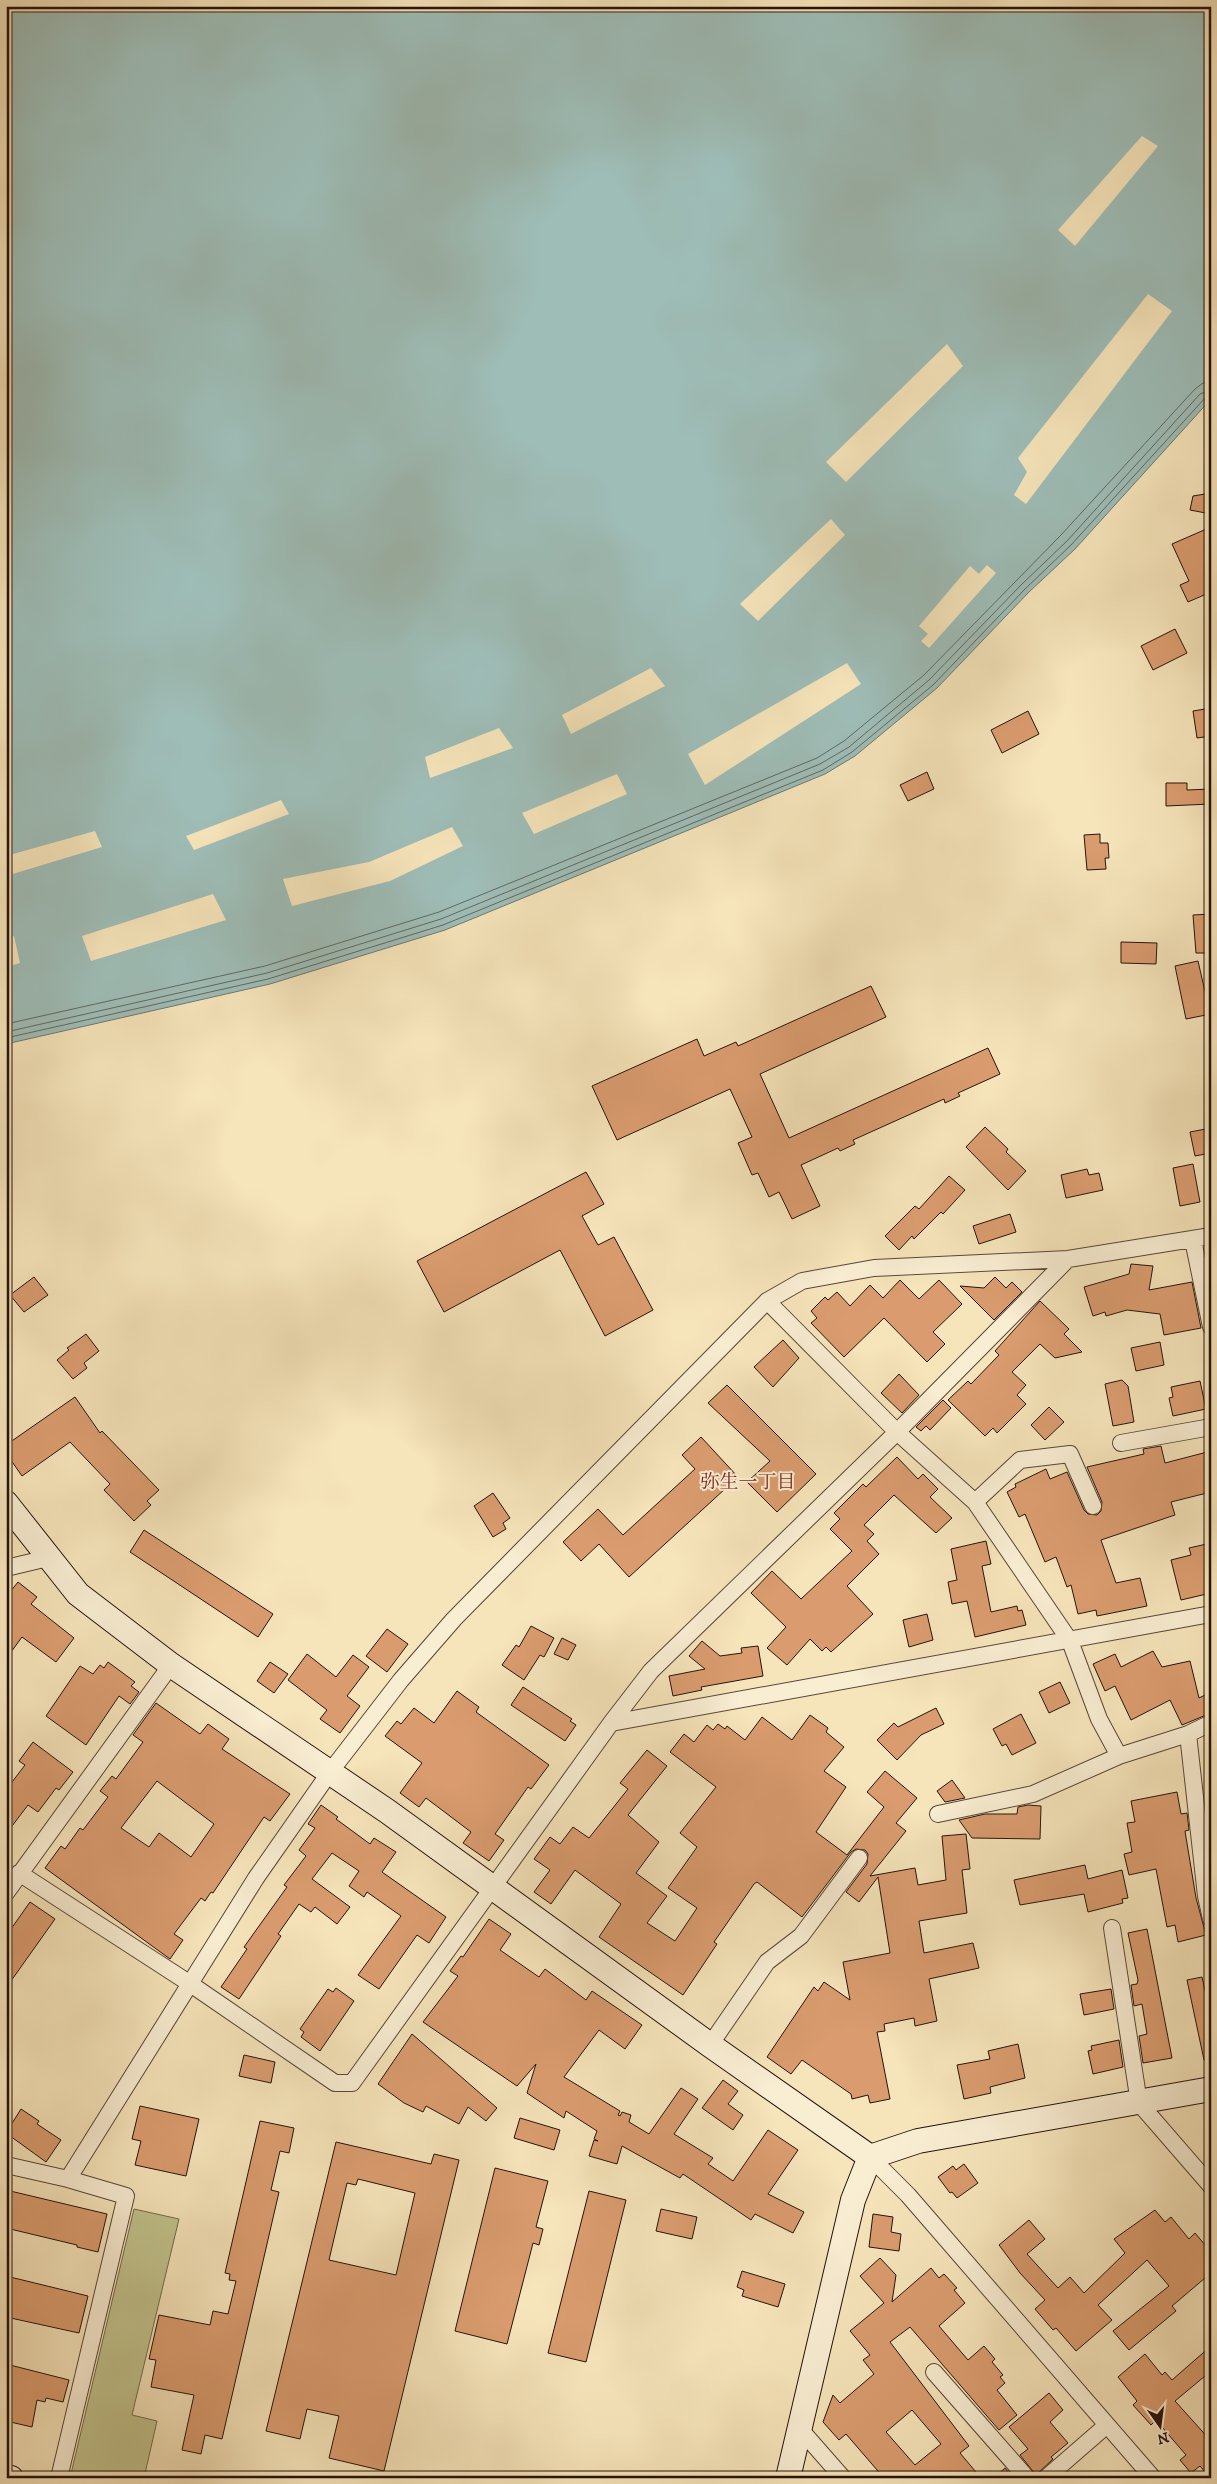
<svg xmlns="http://www.w3.org/2000/svg" width="1217" height="2484" viewBox="0 0 1217 2484" font-family="'IM FELL DW Pica','Noto Serif JP',serif">
<style>
.green{fill:#c1c28c;stroke:#726a4c}
.water{fill:#9ebdb7;stroke:#6d7972}
.pier{fill:#f6e4ba}
.lines{fill:none;stroke-linecap:round;stroke-linejoin:round}
.shore{stroke:#616861;stroke-width:1}
.building{fill:#da9c6f;stroke:#24130b;fill-rule:evenodd}
.street-casing{stroke:#584737;stroke-width:18}
.secondary-casing{stroke:#24130b;stroke-width:26}
.street{stroke:#f9edd2;stroke-width:16}
.secondary{stroke:#f9edd2;stroke-width:24}
.labels{text-anchor:middle;stroke-width:4;stroke-linejoin:round;paint-order:stroke}
.neighbourhood-label{font-size:19px;fill:#7a1f14;stroke:#f9edd2}
</style>
<rect width="100%" height="100%" fill="#f6e4ba"/>
<filter id="stains"><feTurbulence type="fractalNoise" baseFrequency=".004" numOctaves="4"/><feColorMatrix values="0 0 0 0 .2 0 0 0 0 .09 0 0 0 0 .02 0 0 0 .5 -.17"/></filter>
<radialGradient id="worn" r=".72"><stop offset=".6" stop-color="#630" stop-opacity="0"/><stop offset="1" stop-color="#630" stop-opacity=".3"/></radialGradient>
<!-- green -->
<path class="green" d="M134,2209L179,2219L132,2415L157,2421L144,2478H70Z"/>
<!-- water -->
<path class="water" d="M6,6H1211V399L1075,549L1029,592L937,688L855,756L825,774L445,930L270,984L6,1044Z"/>
<!-- pier -->
<path class="pier" d="M1142,136L1158,146L1075,246L1058,230Z
M1148,294L1172,311L1026,504L1014,495L1027,472L1018,458Z
M947,344L963,366L846,482L826,462Z
M831,519L845,535L758,621L740,604Z
M987,565L996,573L929,648L921,641L928,634L919,626L970,566L979,574Z
M847,663L861,684L705,785L688,754Z
M651,668L665,686L571,734L562,715Z
M499,728L513,748L430,778L425,757Z
M617,774L627,794L534,834L522,813Z
M281,800L289,814L194,850L186,836Z
M452,827L463,846L390,881L292,906L283,879L369,862Z
M95,831L102,847L6,876V856Z
M213,894L226,920L91,961L82,936Z
M14,936L20,963L6,967V939Z"/>
<g class="lines">
<!-- shore -->
<path class="shore" d="M6,1024L265,966L439,912L817,758L844,741L924,675L1061,535L1195,389L1203,383L1211,382
M6,1032L267,973L441,919L820,764L849,747L929,680L1021,585L1067,541L1200,394L1211,390
M6,1038L268,979L443,925L823,770L852,752L933,685L1025,589L1071,545L1205,398L1211,396"/>
</g>
<!-- building -->
<path class="building" d="M1211,493V514L1190,510L1193,496Z
M1211,527V592L1188,602L1180,585L1189,581L1172,544Z
M1175,629L1187,653L1153,670L1141,646Z
M1211,708V736L1197,738L1193,711Z
M1028,711L1039,734L1002,753L991,730Z
M927,772L934,789L908,801L900,785Z
M1166,783H1187V790L1211,789V804L1166,806Z
M1100,834V843H1108L1109,858H1105L1106,869L1087,870L1084,835Z
M1211,914V953H1196L1193,915Z
M1121,942L1157,943L1156,964L1121,963Z
M1198,961L1206,996L1211,994V1014L1186,1019L1175,966Z
M871,986L886,1017L760,1074L789,1138L988,1048L1000,1074L958,1093L960,1096L945,1103L944,1099L853,1140L855,1144L840,1151L838,1148L801,1165L820,1206L792,1219L779,1192L769,1197L758,1173L752,1175L738,1143L752,1137L730,1089L617,1140L592,1086L697,1039L704,1056L736,1042L738,1046Z
M985,1127L1008,1149L1006,1152L1026,1171L1008,1190L966,1147Z
M1211,1128V1153L1195,1156L1190,1132Z
M1193,1164L1200,1202L1180,1206L1173,1168Z
M1087,1169L1089,1175L1099,1173L1103,1190L1066,1198L1061,1175Z
M586,1172L604,1204L582,1216L598,1245L614,1237L653,1310L605,1336L560,1250L444,1312L417,1261Z
M949,1176L965,1190L943,1214L941,1212L914,1239L912,1236L899,1250L885,1236L915,1206L919,1209Z
M1010,1214L1016,1232L979,1244L973,1226Z
M1131,1264L1153,1266L1149,1290L1192,1282L1201,1328L1164,1335L1160,1314L1127,1310L1106,1316L1105,1312L1093,1316L1084,1287L1129,1274Z
M34,1277L48,1295L24,1312L10,1295Z
M995,1277L1006,1288L1012,1282L1022,1292L994,1320L960,1286L984,1288Z
M900,1280L919,1299L939,1280L962,1304L933,1332L945,1344L927,1362L884,1318L844,1357L811,1323L817,1318L811,1311L825,1297L828,1300L837,1292L850,1306L870,1285L883,1298Z
M1040,1301L1069,1329L1064,1334L1082,1352L1055,1358L1040,1344L1012,1372L1026,1385L1017,1395L1026,1404L997,1433L993,1428L985,1436L948,1400L968,1381L971,1384L999,1355L995,1351Z
M86,1334L99,1351L84,1363L87,1368L73,1379L57,1360L69,1350L67,1348Z
M783,1340L799,1358L773,1387L754,1367Z
M1160,1342L1164,1365L1136,1371L1131,1348Z
M899,1374L919,1395L902,1413L881,1393Z
M1122,1380L1128,1386L1134,1422L1113,1426L1105,1384Z
M1200,1381L1206,1409L1173,1416L1169,1398L1173,1397L1171,1387Z
M727,1385L816,1474L777,1512L747,1482L770,1461L708,1403Z
M75,1397L100,1433L102,1431L159,1490L147,1501L151,1505L134,1521L104,1490L110,1484L70,1442L22,1476L6,1453V1445Z
M943,1400L951,1408L930,1430L926,1426L921,1431L916,1427Z
M1049,1407L1064,1422L1045,1440L1031,1425Z
M701,1437L738,1477L629,1577L599,1544L581,1561L563,1542L598,1509L623,1535L695,1469L682,1455Z
M1161,1446L1165,1463L1211,1451V1492L1171,1502L1175,1515L1101,1540L1116,1583L1140,1578L1147,1606L1097,1616L1096,1610L1078,1614L1071,1585L1067,1587L1056,1557L1045,1562L1025,1514L1019,1517L1007,1492L1016,1487L1015,1484L1046,1469L1050,1479L1067,1472L1084,1510L1088,1514L1097,1515L1101,1511L1102,1502L1087,1467L1144,1454L1143,1449Z
M897,1457L918,1479L923,1474L938,1489L930,1497L952,1518L936,1533L894,1495L864,1525L874,1534L867,1541L879,1554L847,1586L873,1614L831,1652L826,1647L822,1651L810,1639L787,1665L767,1648L786,1627L751,1593L772,1571L801,1599L852,1551L830,1529L840,1519L834,1513L863,1484L866,1487Z
M493,1493L510,1518L503,1523L506,1529L493,1537L474,1506Z
M144,1530L273,1614L258,1637L130,1552Z
M986,1541L991,1564L982,1566L991,1612L1017,1606L1018,1611L1022,1610L1026,1625L975,1637L967,1601L952,1604L948,1582L957,1580L951,1549Z
M1211,1543V1593L1181,1600L1171,1560L1191,1555L1189,1548Z
M18,1582L37,1597L31,1604L74,1638L56,1662L22,1637L6,1659V1597Z
M927,1614L933,1640L909,1647L903,1620Z
M531,1626L554,1638L544,1657L540,1655L524,1680L502,1665L516,1645L519,1647Z
M387,1629L408,1644L387,1672L366,1656Z
M562,1638L576,1645L568,1660L554,1654Z
M702,1641L720,1656L742,1653L741,1648L758,1646L763,1676L701,1687L702,1690L673,1696L669,1676L705,1669L689,1656Z
M1153,1651L1162,1667L1190,1661L1199,1698L1211,1692V1713L1182,1725L1170,1700L1131,1720L1115,1686L1105,1691L1093,1664L1115,1654L1121,1667Z
M307,1654L336,1677L353,1655L369,1667L347,1696L360,1706L340,1733L320,1719L327,1710L288,1680Z
M108,1662L135,1682L131,1686L139,1692L130,1704L119,1696L86,1745L46,1716L80,1666L93,1674L100,1665L104,1668Z
M270,1662L288,1674L274,1693L257,1681Z
M1060,1682L1070,1703L1049,1713L1039,1692Z
M523,1687L572,1719L570,1721L576,1725L565,1741L511,1705Z
M457,1691L479,1707L476,1712L549,1765L531,1789L528,1787L495,1834L504,1840L489,1861L463,1843L471,1832L426,1798L419,1807L400,1793L422,1763L385,1736L397,1721L401,1724L414,1708L434,1723Z
M156,1703L200,1734L208,1724L229,1739L222,1749L290,1794L270,1821L264,1817L213,1893L211,1892L205,1901L201,1898L174,1934L183,1940L170,1959L45,1868L61,1846L65,1849L80,1828L83,1830L108,1797L100,1791L112,1776L116,1779L143,1742L133,1735ZM157,1781L214,1824L191,1857L159,1833L149,1847L121,1828Z
M936,1708L944,1724L921,1735L897,1760L877,1740L894,1723L898,1727Z
M1021,1714L1036,1743L1012,1755L1006,1744L1002,1746L993,1729Z
M810,1715L828,1728L826,1732L844,1747L824,1771L846,1787L816,1832L847,1855L884,1807L867,1792L885,1771L917,1798L896,1823L906,1831L870,1876L915,1868L918,1885L946,1880L942,1836L966,1834L970,1869L962,1870L967,1913L919,1921L924,1953L973,1943L979,1968L929,1979L937,2021L915,2026L914,2018L884,2024L885,2031L877,2032L890,2099L870,2103L868,2095L852,2099L851,2094L802,2060L791,2074L767,2057L814,1987L818,1991L824,1982L850,2000L843,1962L890,1953L878,1877L859,1902L846,1892L867,1864L868,1854L865,1850L856,1849L851,1852L802,1917L757,1882L754,1884L714,1942L717,1944L683,1995L599,1937L621,1904L575,1870L551,1904L534,1892L550,1870L534,1859L550,1837L560,1844L573,1827L589,1838L628,1789L620,1783L647,1750L667,1766L628,1815L659,1842L636,1873L667,1896L647,1923L675,1941L697,1908L668,1888L697,1847L680,1833L716,1787L670,1752L684,1734L694,1742L707,1725L713,1730L718,1724L725,1729L727,1726L745,1740L762,1717L792,1740Z
M33,1742L73,1772L59,1790L56,1788L38,1812L28,1805L6,1834V1790L25,1765L19,1761Z
M952,1780L965,1798L945,1802L937,1791Z
M1177,1792L1181,1814L1187,1813L1189,1830L1185,1831L1196,1898L1206,1935L1178,1942L1175,1925L1167,1927L1156,1869L1129,1875L1124,1854L1132,1852L1127,1823L1135,1822L1131,1801Z
M321,1805L338,1817L336,1819L370,1844L374,1838L396,1852L382,1872L446,1917L429,1943L417,1935L379,1989L358,1975L401,1916L367,1892L364,1897L349,1886L359,1871L332,1853L312,1879L350,1907L337,1924L315,1907L311,1912L299,1904L278,1934L281,1936L239,1999L221,1987L247,1949L244,1947L287,1887L284,1885L306,1856L299,1850L315,1828L308,1824Z
M1028,1805L1041,1806L1040,1839L972,1838L959,1820L985,1814H1017L1018,1807Z
M1085,1865L1088,1879L1122,1870L1128,1898L1122,1899L1123,1903L1088,1912L1084,1894L1020,1905L1014,1880Z
M30,1902L55,1919L6,1988V1936Z
M489,1919L511,1934L500,1950L539,1977L545,1969L586,2000L592,1991L642,2025L625,2049L599,2030L564,2077L620,2111L618,2115L620,2116L622,2112L631,2115L629,2122L649,2134L681,2088L698,2099L674,2134L713,2158L708,2164L733,2181L768,2130L798,2150L768,2194L804,2212L793,2233L755,2214L751,2220L683,2174L680,2178L622,2146L617,2164L589,2156L594,2140L598,2141L594,2139L597,2131L566,2111L564,2118L527,2093L536,2064L517,2086L423,2022L458,1976L450,1971L461,1956L463,1957Z
M1147,1929L1172,2058L1143,2063L1139,2036L1147,2034L1142,2004L1134,2006L1131,1985L1137,1984L1138,1980L1128,1933Z
M1202,1977L1211,2018V2059L1204,2060L1187,1980Z
M336,1988L354,2001L320,2051L301,2037L304,2032L300,2029L328,1989L333,1992Z
M1111,1989L1114,2009L1084,2015L1080,1994Z
M412,2034L497,2108L486,2121L468,2107L459,2124L426,2106L423,2112L404,2103L378,2084Z
M1119,2040L1123,2067L1093,2074L1088,2051L1092,2050L1091,2046Z
M1018,2044L1025,2078L990,2087L991,2093L964,2099L957,2065L990,2059L988,2051Z
M244,2055L275,2062L271,2083L239,2076Z
M723,2080L738,2091L728,2104L743,2115L733,2130L702,2108Z
M140,2106L199,2119L186,2176L135,2165L141,2141L132,2139Z
M21,2109L39,2121L37,2124L61,2140L46,2162L6,2133Z
M520,2118L560,2130L554,2150L514,2138Z
M260,2121L294,2128L289,2153L280,2151L271,2190L279,2192L222,2439L205,2435L201,2454L182,2450L194,2395L151,2387L156,2360L149,2359L159,2315L210,2325L213,2311L228,2314L236,2281L229,2280L230,2274L225,2273Z
M336,2142L431,2164L434,2154L459,2160L384,2471L329,2458L339,2416L307,2409L300,2439L266,2431ZM358,2179L415,2193L396,2275L329,2260L347,2183L356,2185Z
M964,2164L978,2183L957,2198L952,2192L950,2193L938,2177L953,2166L956,2170Z
M495,2168L548,2181L536,2227L543,2229L539,2245L533,2243L507,2344L455,2331Z
M6,2190L107,2214L98,2252L77,2247V2245L6,2228Z
M589,2191L626,2200L586,2362L548,2353Z
M661,2209L697,2217L692,2239L656,2231Z
M1155,2210L1165,2222L1171,2217L1189,2239L1195,2233L1211,2252V2273L1172,2306L1176,2311L1129,2350L1113,2331L1169,2286L1147,2260L1098,2305L1112,2320L1076,2351L1056,2328L1053,2330L1035,2309L1045,2300L1020,2273L999,2245L1029,2220L1045,2239L1027,2254L1058,2288L1070,2277L1084,2293L1125,2253L1114,2239Z
M873,2214L893,2217L891,2232L901,2234L899,2251L869,2247Z
M880,2258L896,2275L892,2302L931,2268L939,2278L944,2274L957,2288L954,2290L965,2303L939,2326L968,2360L984,2346L995,2359L992,2362L1003,2375L1000,2377L1005,2383L997,2390L1017,2415L999,2430L910,2327L890,2342L969,2446L960,2453L981,2478H884L846,2434L839,2440L823,2422L833,2395L840,2403L874,2374L863,2360L870,2355L850,2331L884,2303L860,2276ZM912,2410L941,2444L915,2465L886,2432Z
M742,2271L785,2284L778,2307L742,2296L744,2290L737,2287Z
M6,2276L88,2296L79,2333L6,2317Z
M1211,2346V2371L1175,2401L1211,2441L1210,2478L1200,2466L1191,2473L1180,2460L1186,2455L1156,2420L1151,2425L1133,2405L1137,2401L1118,2377L1145,2354L1162,2375L1165,2372L1172,2380Z
M6,2364L69,2380L63,2402L46,2398L45,2402L37,2400L32,2427L6,2421Z
M1049,2393L1063,2410L1050,2422L1068,2443L1051,2457L1053,2459L1036,2475L1020,2455L1028,2449L1009,2427Z
M1005,2468L1013,2478H994Z"/>
<g class="lines">
<!-- street casing -->
<g class="street-casing">
<path id="street" d="M1193,1240L1211,1327
M767,1301L897,1432L975,1502L1070,1641L1099,1719L1119,1756
M1121,1443L1211,1427
M975,1502L1020,1460L1070,1454L1093,1506
M6,1568L48,1558
M611,1723L651,1671L897,1432L1068,1259
M1188,1734L1206,1896L1211,1919
M938,1814L1033,1794L1119,1756L1188,1734L1211,1723
M19,1873L189,1983L335,2083H352L611,1723L1211,1614
M6,1893L171,1665
M1112,1928L1139,2103L1211,2186
M710,2045L767,1962L801,1936L859,1858
M870,2157L908,2195L1153,2478
M6,2165L68,2179L126,2196L59,2478
M68,2179L256,1878L330,1772L401,1680L454,1619L767,1301L802,1281L874,1268L1068,1259L1211,1236
M934,2372L1027,2478
M800,2429L843,2478
M1046,2478L1107,2425"/>
</g>
<!-- secondary casing -->
<g class="secondary-casing">
<path id="secondary" d="M6,1503L78,1594L171,1665L387,1811L710,2045L870,2157L918,2141L1211,2089
M6,2477L11,2478
M788,2478L853,2200L870,2157"/>
</g>
<!-- street -->
<use href="#street" class="street"/>
<!-- secondary -->
<use href="#secondary" class="secondary"/>
</g>
<g class="labels">
<!-- neighbourhood labels -->
<g class="neighbourhood-label">
<text x="748" y="1488">弥生一丁目</text>
</g>
</g>
<!-- margin -->
<rect width="1217" height="2484" fill="none" stroke="#f6e4ba" stroke-width="25"/>
<rect x="8" y="8" width="1202" height="2469" fill="none" stroke="#24130b" stroke-width="2.5"/>
<rect x="12" y="12" width="1192" height="2459" fill="none" stroke="#24130b"/>
<!-- north arrow -->
<g transform="translate(1160 2426) rotate(166)" stroke="#f9edd2" stroke-width="4" paint-order="stroke">
<path d="M0-4L9 19L0 12L-9 19Z" fill="#24130b"/>
<text y="-8" font-size="14" font-weight="bold" text-anchor="middle" fill="#24130b">N</text>
</g>
<rect width="100%" height="100%" filter="url(#stains)"/>
<rect width="100%" height="100%" fill="url(#worn)"/>
</svg>
